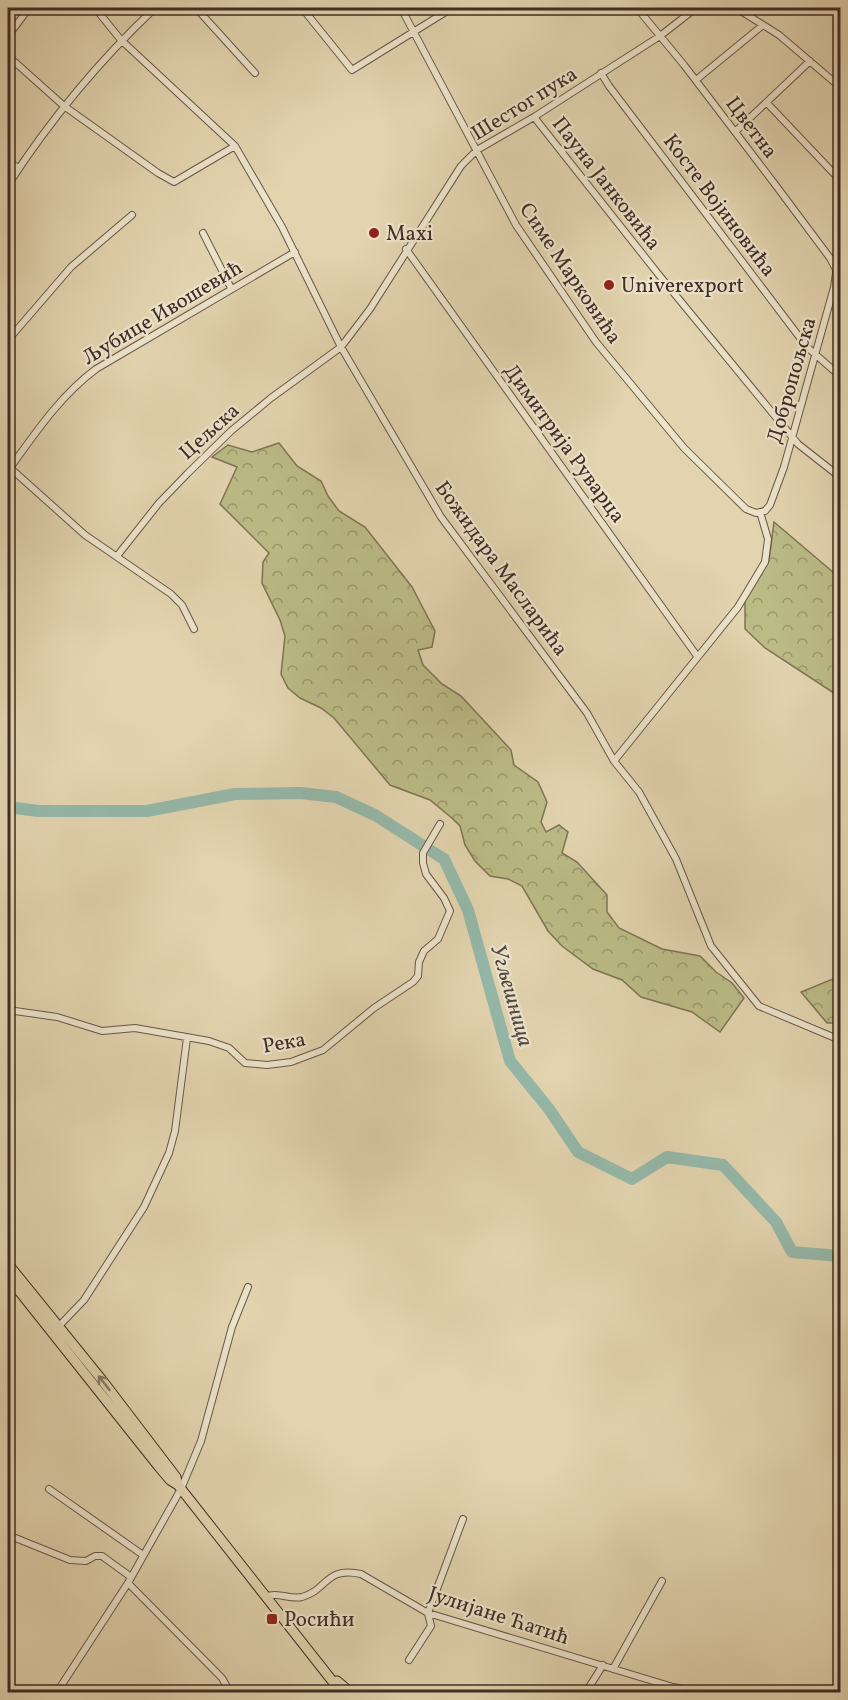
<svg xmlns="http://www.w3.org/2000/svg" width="848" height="1700" viewBox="0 0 848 1700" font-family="Vollkorn,serif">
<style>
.forest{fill:url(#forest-crowns);stroke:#7e7456;stroke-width:1.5}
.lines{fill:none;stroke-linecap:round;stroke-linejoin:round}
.river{stroke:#95b8a9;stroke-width:12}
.street-casing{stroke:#685648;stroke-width:8}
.primary-casing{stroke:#402c25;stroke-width:11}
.street{stroke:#ece3cb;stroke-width:6}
.primary{stroke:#e2d4af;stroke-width:9}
.oneway{stroke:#897863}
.poi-dot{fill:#8f2418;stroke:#ece3cb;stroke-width:2}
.labels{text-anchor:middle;stroke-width:4.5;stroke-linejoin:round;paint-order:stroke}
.street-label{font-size:21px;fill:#402c25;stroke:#ece3cb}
.poi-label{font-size:21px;fill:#402c25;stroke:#ece3cb;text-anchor:start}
.water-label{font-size:22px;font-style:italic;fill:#51483f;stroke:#ece3cb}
</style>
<defs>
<pattern id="forest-crowns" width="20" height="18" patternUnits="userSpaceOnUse" patternTransform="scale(1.5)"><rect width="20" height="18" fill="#bbbb86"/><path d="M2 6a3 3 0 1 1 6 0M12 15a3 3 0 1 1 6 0" fill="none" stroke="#99986d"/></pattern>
</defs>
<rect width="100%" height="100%" fill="#e2d4af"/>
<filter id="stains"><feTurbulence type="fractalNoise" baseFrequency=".00333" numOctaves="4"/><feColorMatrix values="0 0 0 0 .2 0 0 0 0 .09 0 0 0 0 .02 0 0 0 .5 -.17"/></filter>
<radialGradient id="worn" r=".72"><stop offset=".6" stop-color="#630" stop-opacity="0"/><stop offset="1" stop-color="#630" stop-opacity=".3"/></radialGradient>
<!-- forest -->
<path class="forest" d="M279,443L297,466L321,481L328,496L339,511L365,527L412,587L435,631L432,647L418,650L423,665L442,684L461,696L511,750L514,765L538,782L547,802L541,822L546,832L559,825L568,832L562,853L577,862L607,895V912L619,928L662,949L700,956L716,972L732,983L744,998L720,1032L692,1012L641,997L622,980L593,969L562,946L548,931L522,886L508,879L490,876L475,861L465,845L460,826L453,819L430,800L390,785L334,718L321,708L300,698L288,688L281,674L285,636L280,620L262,583L263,562L269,553L220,504L237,467L212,457L228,445L252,452Z
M774,522L840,578V697L765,648L745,629V597L769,561Z
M840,976V1023H827L801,992Z"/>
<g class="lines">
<!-- river -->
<path class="river" d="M8,807L38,811H147L235,794L300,793L336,797L375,815L425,847
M428,849L444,859L468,910L510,1061L549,1109L578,1152L632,1179L667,1157L723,1165L776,1222L792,1252L840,1256"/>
<!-- street casing -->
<g class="street-casing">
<path id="street" d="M95,8L121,40L235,146L282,227L341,347L441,517L587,713L614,761L639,792L676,859L711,946L759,1006L840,1040
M196,8L255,73
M302,8L352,70L452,8
M401,8L516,225L596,342L684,448L746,509L756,513L765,511L770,505L784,467L834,287L838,260L840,256
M637,8L684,65L774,183L830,258L840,277
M736,8L779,35L840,87
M8,36L29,8
M8,56L64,106L158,173L174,182L235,146
M601,73L609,86L807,347L840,376
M696,80L763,25
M767,103L840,180
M534,117L659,275L798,444L840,477
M735,132L810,61
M8,161L18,168
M8,185C50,120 99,61 155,8
M203,233L231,288
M406,249L697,656
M8,340L71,267L132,215
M8,466L85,535L171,594L182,605L194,629
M10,468C36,432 60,396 96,369L295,252
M117,556L159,503L188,473L231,431L271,398L341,347L370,309L461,166L477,150L534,117L660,36L696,8
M614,761L738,607L765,562L768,539L760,512
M8,1010L57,1017L102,1031L135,1028L209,1041L229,1048L245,1063L267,1065L291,1062L323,1050L374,1008L413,982L418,976L419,962L424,951L438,939L450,911L444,898L426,874L423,863V853L440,824
M59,1326L84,1300L144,1207L169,1153L175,1131L187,1038
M49,1489L143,1555
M8,1535L70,1560L86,1561L95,1556H102L131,1577
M128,1583L222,1678L227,1687
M265,1597C278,1591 289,1600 302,1597C328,1590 325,1566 361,1574L428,1613L673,1687L699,1692
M409,1660L431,1626L428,1613L463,1519
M613,1669L662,1581
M57,1692L128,1583L181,1489L201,1441L232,1327L248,1287
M586,1692L603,1665"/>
</g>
<!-- primary casing -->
<g class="primary-casing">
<path id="primary" d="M8,1264L102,1380L176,1477L178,1485
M8,1277L159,1467L170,1480L178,1485L341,1692
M337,1681L350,1692"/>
</g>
<!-- street -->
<use href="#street" class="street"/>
<!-- primary -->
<use href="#primary" class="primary"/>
</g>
<!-- one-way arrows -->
<defs><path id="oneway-shaft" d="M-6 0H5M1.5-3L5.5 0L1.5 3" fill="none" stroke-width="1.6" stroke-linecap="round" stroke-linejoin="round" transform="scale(1.5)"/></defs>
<use class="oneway" href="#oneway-shaft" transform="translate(104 1383) rotate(-128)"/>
<!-- markers -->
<g class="poi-dot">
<circle cx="374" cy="233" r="6"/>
<circle cx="609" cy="285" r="6"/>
<rect x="266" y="1613" width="12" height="12" rx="3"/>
</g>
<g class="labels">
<!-- street labels -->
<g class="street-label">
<text transform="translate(524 103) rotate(-32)" y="7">Шестог пука</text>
<text transform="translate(752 127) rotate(53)" y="7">Цветна</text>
<text transform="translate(607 183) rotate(52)" y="7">Пауна Јанковића</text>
<text transform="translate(720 205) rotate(53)" y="7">Косте Војиновића</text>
<text transform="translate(571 273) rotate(56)" y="7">Симе Марковића</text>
<text transform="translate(162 312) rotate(-31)" y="7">Љубице Ивошевић</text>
<text transform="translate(791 380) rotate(-74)" y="7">Добропољска</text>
<text transform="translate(209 431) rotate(-42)" y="7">Цељска</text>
<text transform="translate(565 443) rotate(54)" y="7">Димитрија Руварца</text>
<text transform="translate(502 568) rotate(54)" y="7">Божидара Масларића</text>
<text transform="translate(284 1042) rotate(-10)" y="7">Река</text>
<text transform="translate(499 1615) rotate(18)" y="7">Јулијане Ћатић</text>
</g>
<!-- poi labels -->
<g class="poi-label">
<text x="386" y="240">Maxi</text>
<text x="621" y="292">Univerexport</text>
<text x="284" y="1626">Росићи</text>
</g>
<!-- water labels -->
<g class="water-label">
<text transform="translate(513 995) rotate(74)" y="8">Угљешница</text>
</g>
</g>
<!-- margin -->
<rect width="848" height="1700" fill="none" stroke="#e2d4af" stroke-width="30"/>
<rect x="9" y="9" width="830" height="1682" fill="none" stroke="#402c25" stroke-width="3"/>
<rect x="15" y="15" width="818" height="1670" fill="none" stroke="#402c25" stroke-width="1.5"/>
<rect width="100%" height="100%" filter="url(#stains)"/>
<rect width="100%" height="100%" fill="url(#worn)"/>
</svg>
